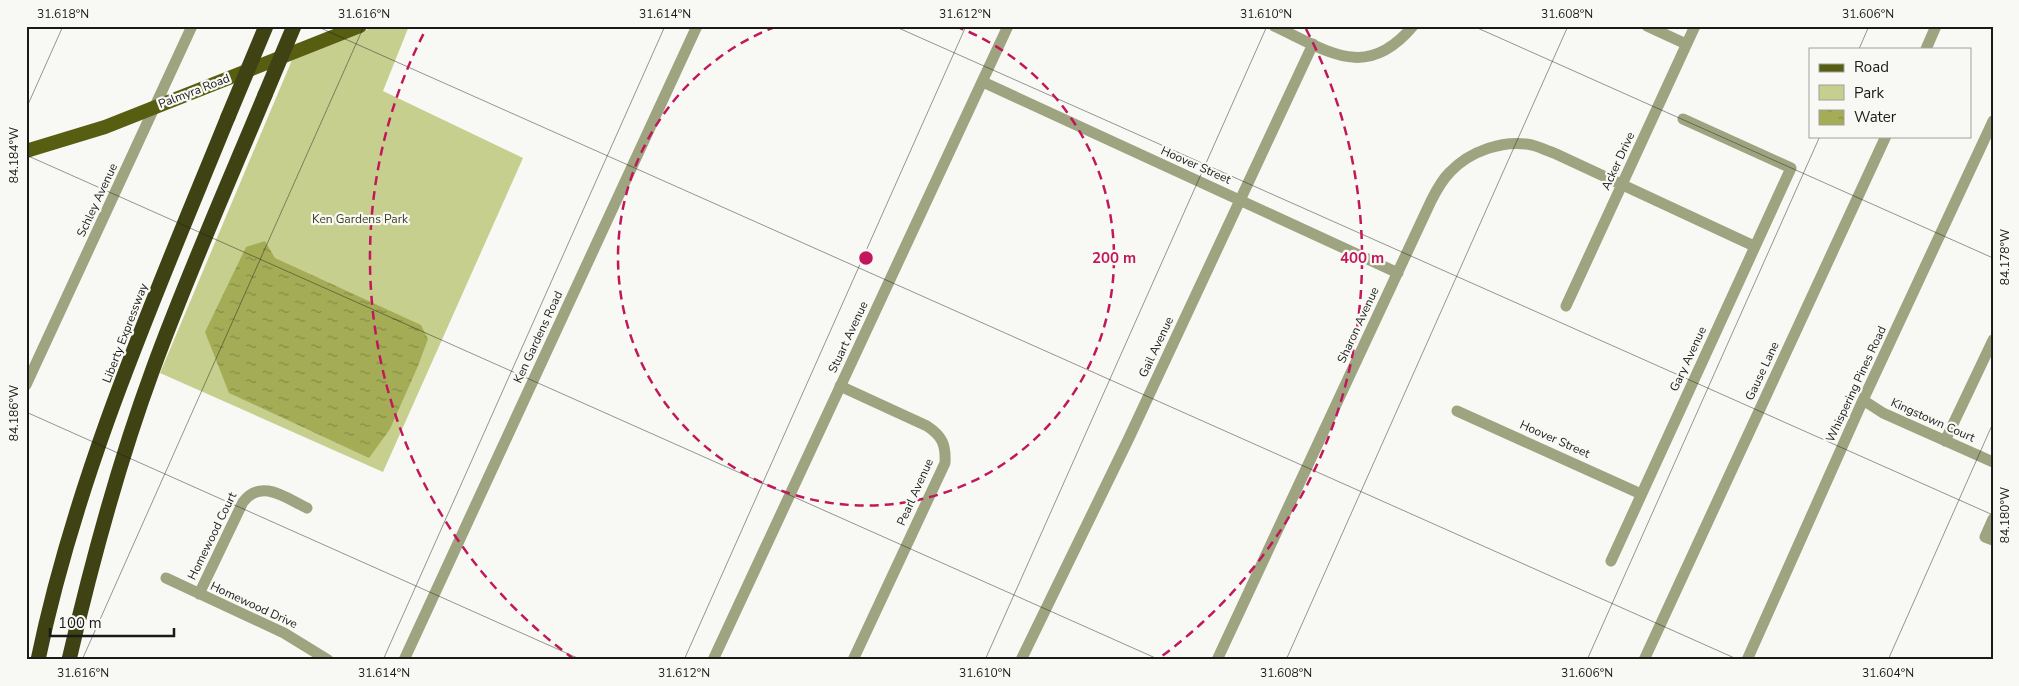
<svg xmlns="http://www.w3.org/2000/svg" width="2019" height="686" viewBox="0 0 2019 686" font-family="'Nunito Sans',sans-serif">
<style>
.green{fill:#c7cf8e}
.water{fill:url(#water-ripples)}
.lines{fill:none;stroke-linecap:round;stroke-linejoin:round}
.minor{stroke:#9fa480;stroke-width:11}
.major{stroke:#585e11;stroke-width:14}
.highway{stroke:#3f4314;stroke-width:15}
.highway-bridge{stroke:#3f4314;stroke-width:15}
.ticks{fill:none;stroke:#1a1a19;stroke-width:1;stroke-opacity:0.45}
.ring{fill:none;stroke:#c2185b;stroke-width:2.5;stroke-dasharray:9 6}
.labels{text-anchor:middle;stroke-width:4.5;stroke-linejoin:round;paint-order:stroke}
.street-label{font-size:12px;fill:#1a1a19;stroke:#f8f9f4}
.park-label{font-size:12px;fill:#3b3f19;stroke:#f8f9f4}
.centre{fill:#c2185b;stroke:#f8f9f4;stroke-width:2.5}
.ring-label{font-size:15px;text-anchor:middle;font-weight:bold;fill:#c2185b;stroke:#f8f9f4;stroke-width:4.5;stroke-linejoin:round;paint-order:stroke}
.neatline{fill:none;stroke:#1a1a19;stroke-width:2}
.ticks-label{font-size:12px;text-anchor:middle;fill:#1a1a19}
</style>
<defs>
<pattern id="water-ripples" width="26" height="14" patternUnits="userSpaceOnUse" patternTransform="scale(1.25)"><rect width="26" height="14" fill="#a4ad56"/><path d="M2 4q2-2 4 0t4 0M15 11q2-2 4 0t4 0" fill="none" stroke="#858c46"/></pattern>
</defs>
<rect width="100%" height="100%" fill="#f8f9f4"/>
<!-- green -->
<path class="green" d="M376,26H409L383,91L523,158L383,472L160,373L292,60Z"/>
<!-- water -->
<path class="water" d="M265,241L275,258L421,325L428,339L418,366L390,429L369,458L229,393L205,332L246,247Z"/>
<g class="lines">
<!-- minor -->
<path class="minor" d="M1274,26C1328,51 1366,82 1413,26
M1647,26L1686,44
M1926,49L1936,26
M983,82L1398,273
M1566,306L1695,26
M26,385L192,26
M840,386L927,426C942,436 946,444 945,463L853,660
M1863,400L1883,413L1993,462
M1457,411L1641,494
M1945,441L1993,340
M1993,519L1985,537L1993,540
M1611,561L1791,168L1683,119
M166,578L284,633L328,660
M199,594L243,502C261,478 286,498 307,508
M404,660L697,26
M713,660L1008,26
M1021,660L1128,440L1313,44
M1217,660L1431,201C1436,191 1442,180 1450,172C1470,151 1504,139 1532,145C1540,147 1547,151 1554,153L1754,246
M1644,660L1886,136
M1747,660L1863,400L1993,121"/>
<!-- major -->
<path class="major" d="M26,151L105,127L360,26"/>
<!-- highway -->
<path class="highway" d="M38,660C77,472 156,294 228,117
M69,660C92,561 118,464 153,369C187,276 227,186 265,95"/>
<!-- highway-bridge -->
<path class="highway-bridge" d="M265,95L294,26
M228,117L266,26"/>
</g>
<!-- ticks -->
<path class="ticks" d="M316,26L1739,660M894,26L1993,515M1473,26L1993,258M1859,49L1869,26M26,109L63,26M26,155L1160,660M26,412L582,660M82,660L364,26M383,660L665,26M684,660L966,26M985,660L1267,26M1286,660L1568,26M1587,660L1820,136M1888,660L1993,423"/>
<!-- distance rings -->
<g class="ring">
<path d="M955 26A248 248 0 1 1 777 26"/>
<path d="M574 659A496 496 0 0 1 426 29M1306 29A496 496 0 0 1 1158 659"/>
</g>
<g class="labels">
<!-- street labels -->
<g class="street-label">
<text transform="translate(194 91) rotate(-21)" y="4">Palmyra Road</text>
<text transform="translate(1618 161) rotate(-65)" y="4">Acker Drive</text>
<text transform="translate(1196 165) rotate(24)" y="4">Hoover Street</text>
<text transform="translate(97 200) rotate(-65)" y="4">Schley Avenue</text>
<text transform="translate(1358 325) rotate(-65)" y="4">Sharon Avenue</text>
<text transform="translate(125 333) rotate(-69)" y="4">Liberty Expressway</text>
<text transform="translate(538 337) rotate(-65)" y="4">Ken Gardens Road</text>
<text transform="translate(848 337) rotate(-65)" y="4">Stuart Avenue</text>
<text transform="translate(1156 347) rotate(-65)" y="4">Gail Avenue</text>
<text transform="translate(1688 359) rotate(-65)" y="4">Gary Avenue</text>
<text transform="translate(1762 371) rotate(-65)" y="4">Gause Lane</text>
<text transform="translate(1856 384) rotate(-65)" y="4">Whispering Pines Road</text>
<text transform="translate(1933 420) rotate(24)" y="4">Kingstown Court</text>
<text transform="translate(1555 439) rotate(24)" y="4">Hoover Street</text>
<text transform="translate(915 492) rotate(-66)" y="4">Pearl Avenue</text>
<text transform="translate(212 536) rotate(-64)" y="4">Homewood Court</text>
<text transform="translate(254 605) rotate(25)" y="4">Homewood Drive</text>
</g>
<!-- park labels -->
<g class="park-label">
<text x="360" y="223">Ken Gardens Park</text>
</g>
</g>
<circle cx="866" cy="258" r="8" class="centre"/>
<g class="ring-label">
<text x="1114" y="263">200 m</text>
<text x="1362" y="263">400 m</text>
</g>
<!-- border -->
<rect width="2019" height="686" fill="none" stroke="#f8f9f4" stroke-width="55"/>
<!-- legend -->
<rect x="1809" y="48" width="162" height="90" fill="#f8f9f4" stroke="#9fa09c"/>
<rect x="1819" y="64" width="25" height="8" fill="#585e11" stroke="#9fa09c"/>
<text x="1854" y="72" font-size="15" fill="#1a1a19">Road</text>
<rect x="1819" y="85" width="25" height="15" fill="#c7cf8e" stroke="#9fa09c"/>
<text x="1854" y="98" font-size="15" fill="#1a1a19">Park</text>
<rect x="1819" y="110" width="25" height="15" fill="url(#water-ripples)" stroke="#9fa09c"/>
<text x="1854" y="122" font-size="15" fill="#1a1a19">Water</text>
<!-- scale -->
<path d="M50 628v8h124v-8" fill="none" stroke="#1a1a19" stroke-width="2.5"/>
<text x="58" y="628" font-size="15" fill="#1a1a19" stroke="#f8f9f4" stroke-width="4" paint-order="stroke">100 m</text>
<rect x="28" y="28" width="1964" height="630" class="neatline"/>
<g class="ticks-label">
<text x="63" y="18">31.618°N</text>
<text x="364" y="18">31.616°N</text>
<text x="665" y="18">31.614°N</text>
<text x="965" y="18">31.612°N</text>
<text x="1266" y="18">31.610°N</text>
<text x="1567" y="18">31.608°N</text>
<text x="1868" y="18">31.606°N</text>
<text transform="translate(14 155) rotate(-90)" y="4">84.184°W</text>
<text transform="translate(2005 257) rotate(-90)" y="4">84.178°W</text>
<text transform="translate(14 413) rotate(-90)" y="4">84.186°W</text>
<text transform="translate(2005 515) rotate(-90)" y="4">84.180°W</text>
<text x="83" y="677">31.616°N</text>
<text x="384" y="677">31.614°N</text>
<text x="684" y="677">31.612°N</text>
<text x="985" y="677">31.610°N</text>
<text x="1286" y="677">31.608°N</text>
<text x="1587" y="677">31.606°N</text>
<text x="1888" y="677">31.604°N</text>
</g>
</svg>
